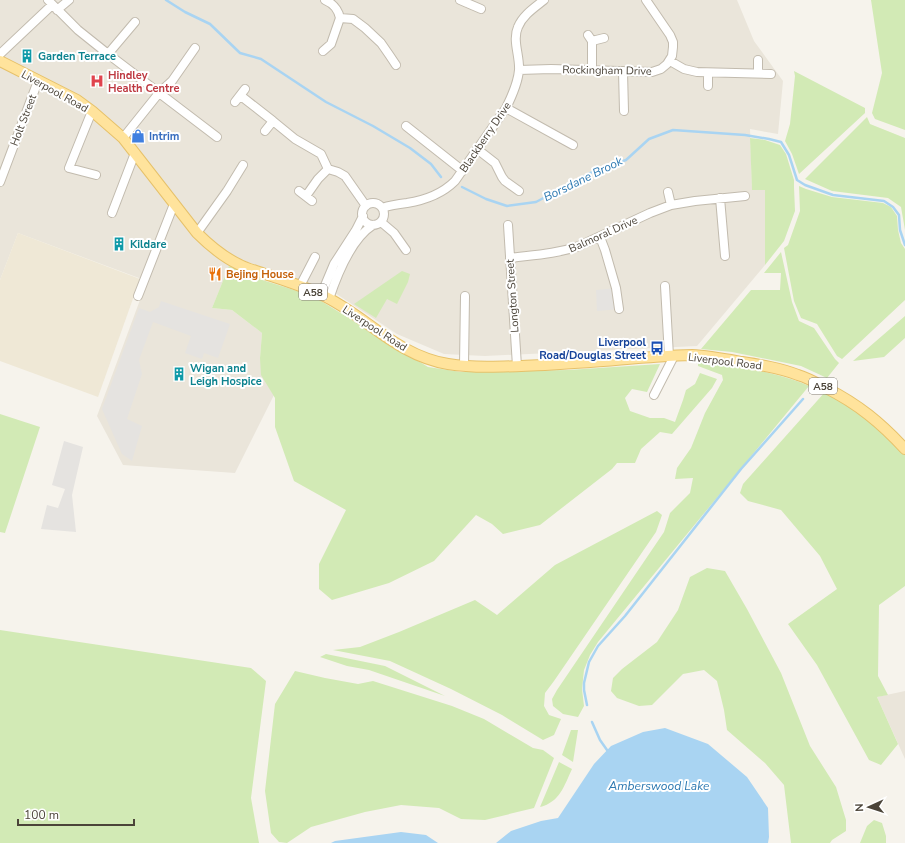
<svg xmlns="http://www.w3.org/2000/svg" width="905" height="843" viewBox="0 0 905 843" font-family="'Nunito Sans',sans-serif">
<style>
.residential{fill:#eae5da}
.education{fill:#efe8d6}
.green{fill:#d2eab5}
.parking{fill:#e5e3e0}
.water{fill:#a9d4f2}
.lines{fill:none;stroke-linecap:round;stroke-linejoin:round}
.stream{stroke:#a9d4f2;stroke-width:2.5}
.minor-casing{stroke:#c2bbae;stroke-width:10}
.major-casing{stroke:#e6c16a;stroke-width:12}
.minor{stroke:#fff;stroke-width:8}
.major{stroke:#ffe39c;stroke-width:10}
.labels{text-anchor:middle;stroke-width:4;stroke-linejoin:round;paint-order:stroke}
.shield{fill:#fff;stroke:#817c74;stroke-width:1}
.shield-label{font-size:10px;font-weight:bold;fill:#4b4439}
.culture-label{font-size:11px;font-weight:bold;fill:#0d838f;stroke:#fff;text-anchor:start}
.street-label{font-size:11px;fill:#4b4439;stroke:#fff}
.health-label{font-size:11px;font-weight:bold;fill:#be3a42;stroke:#fff;text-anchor:start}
.shop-label{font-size:11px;font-weight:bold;fill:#366cbe;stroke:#fff;text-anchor:start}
.food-label{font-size:11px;font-weight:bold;fill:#c56008;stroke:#fff;text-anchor:start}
.transit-label{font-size:11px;font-weight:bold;fill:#164399;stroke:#fff;text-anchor:end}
.water-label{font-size:12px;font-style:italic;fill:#2e7ab2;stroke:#fff}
</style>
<rect width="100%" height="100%" fill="#f6f3ec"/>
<!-- residential -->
<path class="residential" d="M0,0H737L754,41L783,81L778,134L750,129L752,189L765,190V265L697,346L485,356L444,354L397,334L335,293L233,257L212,308L232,310L262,333L260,358L274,395L235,473L123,465L97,416L147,281L18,233L0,280Z
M905,691V759L877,697Z"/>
<!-- education -->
<path class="education" d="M18,233L140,279L98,397L0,361V280Z"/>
<!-- green -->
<path class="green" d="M871,0H905V130L875,119L872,113L882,73Z
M794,71L865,108V113L799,174L792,154L785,141L790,124L795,76Z
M867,117L870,124L905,138V230L901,207L888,198L832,191L805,179Z
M750,138L765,140L780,145L786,154L794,180V187L795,211L784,241L765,265V190H752Z
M799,186L806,189L832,197L883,203L891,207L897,216L898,230L901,243L905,249V300L842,359L837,356L817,324L801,318L794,301L784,248L788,245L800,211Z
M781,252L792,302L799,321L814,328L835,359L839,363L827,378L801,366L732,352L701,349L751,290H780L781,273H764Z
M229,266L256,278L313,296L428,367L461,372L568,370L660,364L647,392L632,389L625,398L630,411L650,418H664L675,422L683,400L686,390L695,384L700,373L717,379L712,388L672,434L660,432L641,449L635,463H617L612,469L540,525L503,534L492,524L476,515L434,561L389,583L332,600L319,589V564L346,510L294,481L275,427V398L261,375L260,358L262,333L232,310L212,308Z
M402,271L410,274L408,282L397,304L387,299L376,318L354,304Z
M905,316V338L884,357L853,361Z
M698,361C716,362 731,365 748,368C769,373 789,377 809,386L598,642L590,655L584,670L582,689L584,706L578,717L563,714L553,706L552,699L557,690L664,532L670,513L690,493L693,478L675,479L677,468L691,448L705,413L723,380L722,375L698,366Z
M825,392L863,416L898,444L905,453V586L879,605L878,676L888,695L877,697L898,744L881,765L869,760L817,665L788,624L837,589L820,556L781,510L748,501L740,493L743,484Z
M0,414L40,427L5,533L0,532Z
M657,511L662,515L656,532L554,681L545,693L544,706L549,715L561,719L554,735L543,740L502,715L451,689L390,661L333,650L360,647L399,632L475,600L497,615L555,565Z
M707,568L725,571L747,609L781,673L810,746L836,787L846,820V831L832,840L830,843H791L784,785L765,763L727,730L724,710L717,681L704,670L683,674L652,705L639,706L617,698L611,691L613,678L622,669L657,642L678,610L690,577Z
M0,630L251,668L266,681L251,798L259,843H0Z
M326,654L385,666L445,696L369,670L347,666L320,657Z
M295,671L325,678L358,684L373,681L452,706L484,719L533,748L543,750L554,758L534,808L485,820L461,819L439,808L401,805L365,812L311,827L287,843L279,842L271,833L265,791L275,704Z
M571,730H578L573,762L562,755Z
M559,762L572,769C564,786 560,802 540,807Z
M874,820L882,823L886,836V843H860L867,826Z"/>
<!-- parking -->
<path class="parking" d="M616,288L619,309L597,311L596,290Z
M161,301L230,324L218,358L204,353L202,359L185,353L191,336L153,322L139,360L142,374L127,419L142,426L132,461L122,454L102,409L139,308L150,312L159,307Z
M64,441L83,447L72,495L76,532L41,529L47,505L58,508L65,489L52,485Z"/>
<!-- water -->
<path class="water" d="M665,728L708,744L747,777L768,808L769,837L768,843H496L511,831L541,821L558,818L594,764L611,746L643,732Z
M401,832L426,835L438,843H331L335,841Z"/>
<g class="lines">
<!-- stream -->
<path class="stream" d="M166,0L185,12L210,24L240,53L261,59L326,102L373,126L410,148L431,164L441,177
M462,187L486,199L507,206L536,202L594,171L626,160L649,139L673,130L745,135L769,139L781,142L789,155L797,180L805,185L833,195L884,201L893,207L899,215L900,230L905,245
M587,705L584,690V683L589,662L598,646L625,616L741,469L803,399
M592,722L600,740L607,750"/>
<!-- minor casing -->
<g class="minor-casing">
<path id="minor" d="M48,0L78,30L108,54L217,137
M325,0C334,4 338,9 340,18L353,19L365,28L381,43L390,56L396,65
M460,0L481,9
M57,10L69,0
M588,35L592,41V70
M592,41L604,38
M323,51L331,44L340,18
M0,54L52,5
M108,54L135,22
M670,61L684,69L697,72L771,74
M519,70L551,69L652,72L661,69L667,64L672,56L673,47V42L670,35L646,0
M623,71L624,111
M758,73V60
M708,86V73
M241,96L273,121L295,139L321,154L328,169L338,172L345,176L366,206
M235,102L245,89
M506,108L573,145
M92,111L69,168L96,175
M406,126L463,171
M265,131L273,121
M123,138L159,93L172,81L195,48
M477,149L495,163L502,177L505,181L519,191
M0,182L38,81
M299,191L312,201
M668,192L671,205
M306,196L318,179L328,169
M720,198L725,256
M362 214a11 11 0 1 1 22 0a11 11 0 1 1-22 0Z
M382,208C391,205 398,204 407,203C426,200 442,194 455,181L506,108C512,96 518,83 519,70C520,56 512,40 518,27C523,15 534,8 544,0
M112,213L135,153
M381,222L394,233L406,250
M508,225L517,366
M197,233L227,191L243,165
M600,237L605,250L616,288L619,309
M510,258C534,255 556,254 579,246L650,213L671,205L695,201L745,196
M300,286L315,257
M665,286L669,356
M321,295L334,264L356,230L363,216
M138,296L174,204
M329,299C337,275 351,239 373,225
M464,365L465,296
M654,395L674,356"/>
</g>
<!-- major casing -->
<g class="major-casing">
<path id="major" d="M0,61L77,100L92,111L123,138L197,233C210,246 223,257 240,265C248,269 257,271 265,274C284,280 302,286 320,294C366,315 395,355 448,364C480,369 513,366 545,365C576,363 607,361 638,358C656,357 674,355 692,355C709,356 725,359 742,362C761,365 780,368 798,375C808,378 817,383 826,388C858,404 881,423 905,449"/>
</g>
<!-- minor -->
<use href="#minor" class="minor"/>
<!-- major -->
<use href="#major" class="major"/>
</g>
<!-- icons -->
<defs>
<g id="building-bare" transform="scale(1.08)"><path d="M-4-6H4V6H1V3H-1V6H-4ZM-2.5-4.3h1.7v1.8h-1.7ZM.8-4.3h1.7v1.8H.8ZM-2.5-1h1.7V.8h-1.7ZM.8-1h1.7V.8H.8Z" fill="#0f9aa8" stroke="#fff" stroke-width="2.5" paint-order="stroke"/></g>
<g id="hospital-bare" transform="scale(1.08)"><path d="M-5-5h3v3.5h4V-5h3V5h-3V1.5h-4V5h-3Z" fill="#e0444e" stroke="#fff" stroke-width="2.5" paint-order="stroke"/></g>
<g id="shop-bare" transform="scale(1.08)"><path d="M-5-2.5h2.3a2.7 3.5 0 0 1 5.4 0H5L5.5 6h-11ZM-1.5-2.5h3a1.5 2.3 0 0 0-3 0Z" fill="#3f7fe0" stroke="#fff" stroke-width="2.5" paint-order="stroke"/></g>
<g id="restaurant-bare" transform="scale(1.08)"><path d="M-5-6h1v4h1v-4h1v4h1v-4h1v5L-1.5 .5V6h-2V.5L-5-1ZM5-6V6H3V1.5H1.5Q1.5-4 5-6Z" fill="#e8710a" stroke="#fff" stroke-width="2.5" paint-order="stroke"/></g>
<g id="bus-bare" transform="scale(1.08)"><path d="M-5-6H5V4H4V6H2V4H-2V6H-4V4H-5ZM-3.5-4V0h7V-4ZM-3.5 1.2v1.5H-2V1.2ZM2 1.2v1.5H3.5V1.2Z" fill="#1a4fb4" stroke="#fff" stroke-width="2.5" paint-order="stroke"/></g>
</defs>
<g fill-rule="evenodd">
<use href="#building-bare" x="27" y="56"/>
<use href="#hospital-bare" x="97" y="81"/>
<use href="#shop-bare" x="138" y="136"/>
<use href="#building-bare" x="119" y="244"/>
<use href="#restaurant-bare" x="215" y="274"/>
<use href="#bus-bare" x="657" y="348"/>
<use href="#building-bare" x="179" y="374"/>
</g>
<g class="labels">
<!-- shield labels -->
<g class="shield">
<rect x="299" y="284" width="28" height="16" rx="3"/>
<rect x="809" y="378" width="28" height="16" rx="3"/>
</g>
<g class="shield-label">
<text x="313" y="296">A58</text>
<text x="823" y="390">A58</text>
</g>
<!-- culture labels -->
<g class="culture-label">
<text x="38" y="60">Garden Terrace</text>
<text x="130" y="248">Kildare</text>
<text x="190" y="372">Wigan and<tspan x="190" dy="13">Leigh Hospice</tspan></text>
</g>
<!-- street labels -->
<g class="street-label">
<text transform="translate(607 70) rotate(1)" y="4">Rockingham Drive</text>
<text transform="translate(55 91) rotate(29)" y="4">Liverpool Road</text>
<text transform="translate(23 120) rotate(-69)" y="4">Holt Street</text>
<text transform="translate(485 137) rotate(-56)" y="4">Blackberry Drive</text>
<text transform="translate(603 234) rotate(-24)" y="4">Balmoral Drive</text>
<text transform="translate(512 296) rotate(-94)" y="4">Longton Street</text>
<text transform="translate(375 328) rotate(33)" y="4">Liverpool Road</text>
<text transform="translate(725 361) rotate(7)" y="4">Liverpool Road</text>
</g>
<!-- health labels -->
<g class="health-label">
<text x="108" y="79">Hindley<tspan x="108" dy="13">Health Centre</tspan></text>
</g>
<!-- shop labels -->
<g class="shop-label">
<text x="149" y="140">Intrim</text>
</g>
<!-- food labels -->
<g class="food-label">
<text x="226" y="278">Bejing House</text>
</g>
<!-- transit labels -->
<g class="transit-label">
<text x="646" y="346">Liverpool<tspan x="646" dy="13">Road/Douglas Street</tspan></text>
</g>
<!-- water labels -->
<g class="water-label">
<text transform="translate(583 179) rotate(-26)" y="4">Borsdane Brook</text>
<text x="659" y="790">Amberswood Lake</text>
</g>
</g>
<!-- north arrow -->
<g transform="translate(869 807) rotate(267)" stroke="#ffffff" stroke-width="3" paint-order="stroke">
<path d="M0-3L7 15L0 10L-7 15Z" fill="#4b4439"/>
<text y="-6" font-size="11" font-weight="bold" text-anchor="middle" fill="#4b4439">N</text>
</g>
<!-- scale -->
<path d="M18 819v6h116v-6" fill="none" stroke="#4b4439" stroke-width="2"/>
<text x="24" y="819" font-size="12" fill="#4b4439" stroke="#ffffff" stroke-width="3" paint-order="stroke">100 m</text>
</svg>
